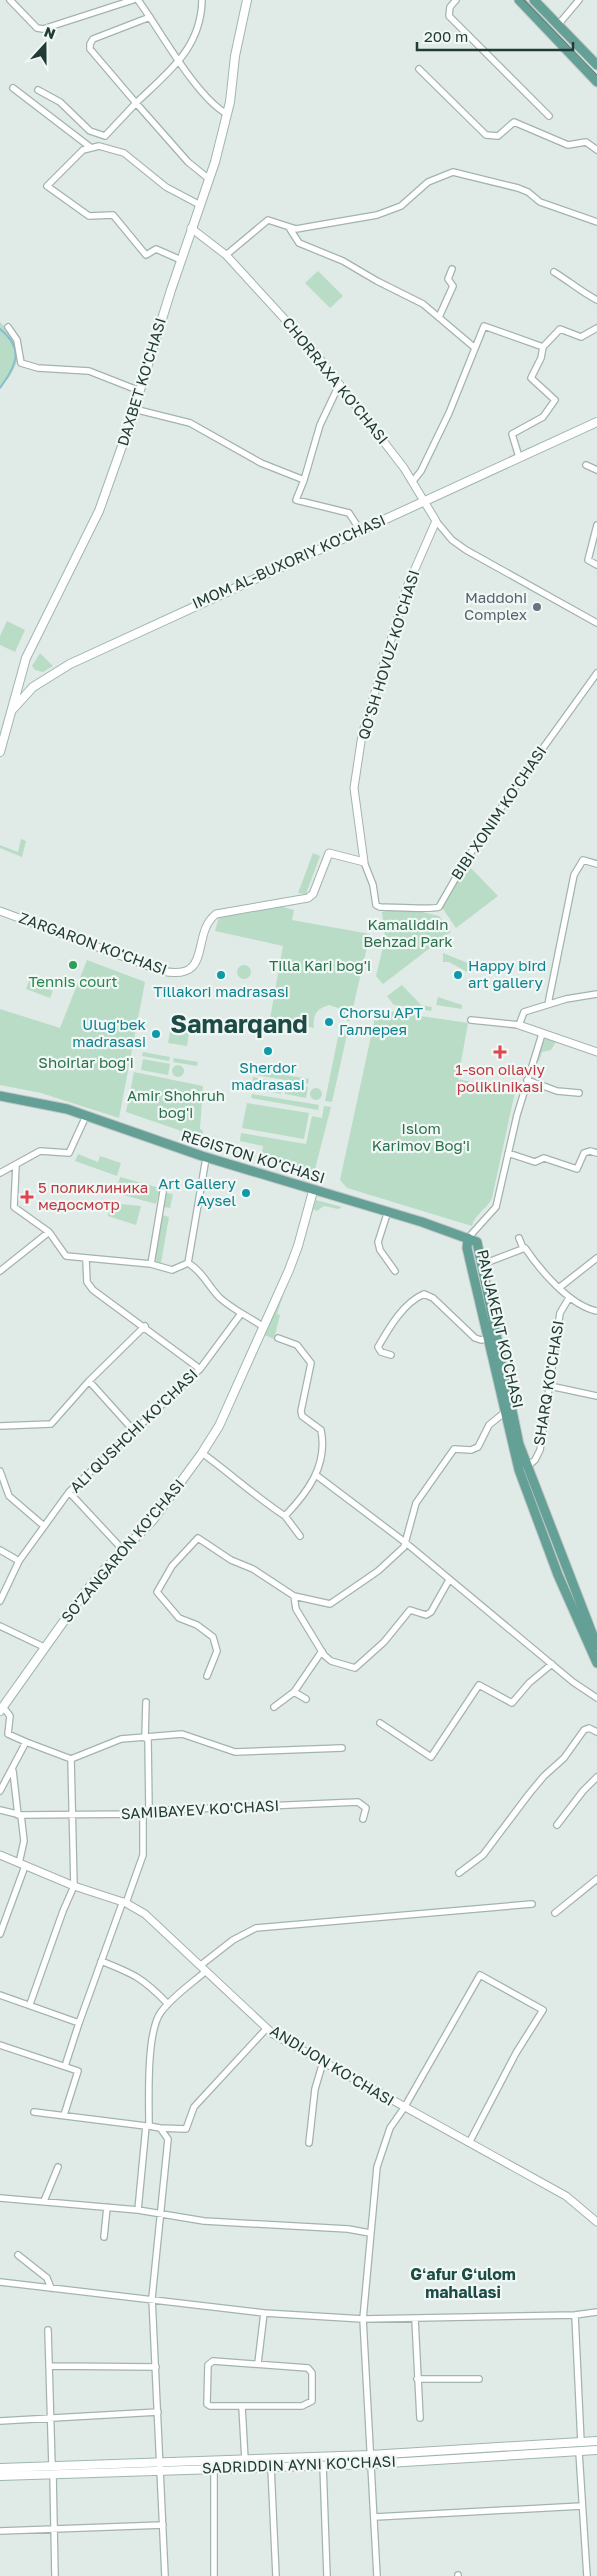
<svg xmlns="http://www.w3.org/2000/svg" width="597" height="2576" viewBox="0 0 597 2576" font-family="'Golos Text',sans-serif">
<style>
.green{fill:#b9dcc6}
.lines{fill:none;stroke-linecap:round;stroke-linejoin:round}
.stream{stroke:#88bdd0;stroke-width:2}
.minor-casing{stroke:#a3b3ae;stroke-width:8}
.tertiary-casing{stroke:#a3b3ae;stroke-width:9}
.secondary-casing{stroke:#9fb6b0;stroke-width:10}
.primary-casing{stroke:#c1c8c7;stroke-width:11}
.minor{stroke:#fff;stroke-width:5.5}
.tertiary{stroke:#fff;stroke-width:7}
.secondary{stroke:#fff;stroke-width:8}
.primary{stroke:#65a097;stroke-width:9}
.tram{stroke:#5b7772;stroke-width:1}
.worship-dot{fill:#6b7280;stroke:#f0f7f4;stroke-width:2}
.leisure-dot{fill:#2e9e5b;stroke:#f0f7f4;stroke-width:2}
.culture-dot{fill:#0f9aa8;stroke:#f0f7f4;stroke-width:2}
.health-dot{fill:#e0444e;stroke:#f0f7f4;stroke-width:2}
.labels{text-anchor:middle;stroke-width:4.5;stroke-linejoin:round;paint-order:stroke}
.street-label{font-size:15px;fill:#213b36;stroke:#f0f7f4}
.worship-label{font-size:15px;fill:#5b616d;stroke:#f0f7f4;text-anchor:end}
.park-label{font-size:15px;fill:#2b714d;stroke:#f0f7f4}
.culture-label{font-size:15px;fill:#0d838f;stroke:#f0f7f4;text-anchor:start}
.leisure-label{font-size:15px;fill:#27864d;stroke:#f0f7f4}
.health-label{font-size:15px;fill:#be3a42;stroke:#f0f7f4}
.neighbourhood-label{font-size:16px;font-weight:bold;fill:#1d4c46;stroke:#f0f7f4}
.town-label{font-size:25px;font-weight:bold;fill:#1d4c46;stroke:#f0f7f4}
</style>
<rect width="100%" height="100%" fill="#e0ebe7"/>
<!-- green -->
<path class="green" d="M318,271L343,296L330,308L305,283Z
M0,322C5,328 13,334 16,340C23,356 12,378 0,387Z
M7,621L25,630L15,652L0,645V636Z
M40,653L53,666L43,672L35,670L32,666Z
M21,839L26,841L22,857L0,848V845L18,852Z
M313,853L320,856L306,894L298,893Z
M466,863L498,896L456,928L441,906Z
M279,906L294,910L292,920L370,934L350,1021H347L338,1008L329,1005C317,1008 312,1016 314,1028L270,1019L283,946L215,931L219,917Z
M405,908L439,916L451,932L383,984L376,976L385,939L382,912Z
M443,953L470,964L467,972L449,962H443Z
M87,960L145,982L119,1118L41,1093L0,1085V1009L60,1028Z
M237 972a7 7 0 1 1 14 0a7 7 0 1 1-14 0Z
M29,981L53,991L50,998L26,989Z
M402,985L421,1005L432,1007L431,1011L394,1005L387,996Z
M438,997L462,1005V1009L436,1005Z
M380,1010L468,1023L458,1079L515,1092L492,1198C487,1209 474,1215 472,1226L347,1188L340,1180L376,1013Z
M172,1021L190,1025L187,1046L168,1043Z
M345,1030H348L332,1102L325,1101L338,1037Z
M547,1037L557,1040L551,1050L542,1052L539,1061L535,1060L540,1046Z
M143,1052L170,1057L169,1061L142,1056Z
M174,1058L198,1062L197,1066L173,1062Z
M143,1059L170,1064L168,1075L141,1070Z
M172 1071a6 6 0 1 1 12 0a6 6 0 1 1-12 0Z
M257,1070L309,1079L308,1084L256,1075Z
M134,1072L203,1086L200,1129L203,1131L202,1138L126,1112Z
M253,1077L283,1083L281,1094L251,1088Z
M287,1083L308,1087L306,1098L285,1094Z
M310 1094a6 6 0 1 1 12 0a6 6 0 1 1-12 0Z
M252,1094L319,1105L318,1110L251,1098Z
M247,1103L309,1113L304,1139L242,1128Z
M324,1106L331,1107L314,1173L261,1158L263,1146L240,1141L241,1133L306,1144L312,1116L322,1118Z
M78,1154L98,1162L100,1156L121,1163L117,1176L75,1161Z
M120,1177L160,1188L156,1204L116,1193Z
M166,1193L173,1194L170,1208L164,1207Z
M316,1200L342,1207L338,1209L324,1206L317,1211L313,1209Z
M110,1203L141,1206L136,1225L108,1216Z
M162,1215L169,1217L161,1263L155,1262Z
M288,1281L277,1314L280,1315L274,1339L262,1334Z"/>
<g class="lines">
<!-- stream -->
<path class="stream" d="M0,329C25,349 16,366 0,388"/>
<!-- minor casing -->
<g class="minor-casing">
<path id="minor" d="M10,0L37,28L43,29L133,0
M138,0C160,30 196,97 227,114
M202,0C201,49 168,72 136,103L188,162L209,179
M456,0L450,7L449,16L549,116
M558,25L579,0
M419,69L486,135L498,136L514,122L568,145L586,142L597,150
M13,88L90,147
M38,90L60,102L90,131L105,136L136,103L90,49V44L93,39L150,17
M290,229L299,243L343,261L377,281L423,304L475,348
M226,255L268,220L296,229L377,215L401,206L428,182L453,172L518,188L528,192L540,202L597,222
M181,260L156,249L146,255L113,215L89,216L47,186L83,150L99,146L124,153L166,187L200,205
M554,272C569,281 581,292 597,300
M439,317L453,286L448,279L452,269
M8,327L17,340L21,363L38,368L89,371L140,391
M134,409L190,423L261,463L304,480L320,425L339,385
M519,457L512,434L543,417L555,400L531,378L541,358L543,347L560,329L581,337L597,328
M586,465L597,470
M304,480L296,500L349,513L360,530
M413,481L421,471L449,413L484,326L543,347
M436,521L452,540L466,550L597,623
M597,525L588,560L597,565
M364,862L373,885L376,905L380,907C392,907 433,910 439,907L466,860L520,780L597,673
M548,1004L574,875L583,860L597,864
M471,1020L519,1025L524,1012L566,999L597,994
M527,1080L557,1091L579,1093
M508,1153L535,1162L544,1158L577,1169L584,1153L590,1151L597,1153
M206,1158L188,1263C202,1271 209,1287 220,1298C235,1311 246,1315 262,1326
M16,1165L14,1207L49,1232L66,1256L151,1264L172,1270L188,1263
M0,1173L40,1151L69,1153L86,1116
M388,1211L378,1242L380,1250L395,1271
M468,1238L496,1207L517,1115L542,1034
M519,1238L523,1248
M86,1260L87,1282L93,1290L200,1369
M151,1264L163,1192
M483,1264L525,1248C540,1270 570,1306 597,1311
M0,1271L49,1232
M560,1287L597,1258
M391,1355L381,1352L378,1347C389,1328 403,1303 424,1294L433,1298L475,1338L481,1340L489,1338
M89,1381L134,1431
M550,1386L597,1396
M0,1426L51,1424L89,1381L145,1326
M202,1453C231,1474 256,1497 285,1516C308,1492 328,1465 321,1430L302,1416L301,1411L311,1363L297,1345L278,1338
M527,1467L535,1460L540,1450L560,1313L569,1298
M0,1471L9,1496L44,1526
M316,1475L406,1543L573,1682L597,1698
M69,1492L123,1550
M285,1516L300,1536
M0,1550L19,1561
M294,1596L296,1609L324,1655L331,1661L355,1668L384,1642L410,1610L426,1615L431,1612L449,1580
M0,1601L19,1561L69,1492L200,1369L240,1315
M0,1626L44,1647
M207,1676L217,1651L213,1637L197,1625L179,1618L157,1592L172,1566L198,1538L231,1560L253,1569L294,1596L330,1604L378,1571L404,1547L416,1503L454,1449L471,1450L478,1447L489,1425L505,1412
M294,1692L306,1699
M3,1707L10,1716L8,1734L26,1742
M274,1707L294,1692L322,1651
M380,1723L431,1757L479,1685L512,1703L529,1683L552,1664
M145,1738L146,1702
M148,1738L149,1811
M13,1771L18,1815
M0,1791L26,1742L71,1759L121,1739L182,1734L235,1752L342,1748
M0,1810L21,1815L143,1814L145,1811L358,1802L366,1808L363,1819
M557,1825L583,1791L597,1777
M19,1863L24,1841L21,1815
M459,1873L483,1855L529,1794L544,1776L564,1758L584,1730L589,1728L597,1732
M126,1903L143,1855V1814
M555,1913L597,1879
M0,1934L25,1866
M101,1961C134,1974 143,1978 168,2004
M201,1965L233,1940L256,1928L532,1904
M0,1995L79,2023L65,2066
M30,2004L63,1911L74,1886L71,1759
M79,2023L123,1901
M0,2045L78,2071L64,2115
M34,2112L146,2126
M149,2126L160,2128L168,2139L152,2298L165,2576
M160,2128L186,2129L194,2107L267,2028
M309,2143L315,2089L323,2062
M0,2198L138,2210L204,2221L348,2229L370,2233
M44,2201L58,2167
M138,2210L146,2126H149C149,2100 146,2032 161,2012C173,1996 191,1984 206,1971
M104,2237L107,2207
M18,2255L47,2278L51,2288
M0,2282L264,2313L363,2319L575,2315L597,2312
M575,2315L581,2443
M415,2319L420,2418
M48,2330L52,2466
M213,2361L308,2368L312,2373V2401L302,2406H210L207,2404L208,2365Z
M258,2363L264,2313
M49,2366L156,2367
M417,2379H479
M242,2407L245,2460
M0,2421L158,2412
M579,2452L587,2576
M323,2465L327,2576
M271,2467L276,2576
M214,2468V2576
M53,2474L55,2576
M375,2517L582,2506
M0,2531L163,2525
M458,2575V2576
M377,2576L363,2319L377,2167L390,2128L404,2108L480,1975L543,2010L516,2053L469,2143"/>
</g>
<!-- tertiary casing -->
<g class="tertiary-casing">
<path id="tertiary" d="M0,911L162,971C214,982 190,934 216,914L308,898L313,894L329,853L364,862L354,788L362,735L407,587L436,521L404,468L313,350L226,255L191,228
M519,1025L597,1052
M0,1855L74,1886L126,1903L145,1914L273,2034L566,2196L597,2222"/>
</g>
<!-- secondary casing -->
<g class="secondary-casing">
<path id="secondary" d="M12,710L33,687L70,664L597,422
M0,752L26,658L99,511L126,435L171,290L215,162L230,102L235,56L247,0
M0,1711L81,1597L104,1570L153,1520L202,1453L219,1426L289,1270L298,1246L313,1191
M0,2468L370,2455L597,2441
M0,2476L372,2464L597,2450"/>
</g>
<!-- primary casing -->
<g class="primary-casing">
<path id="primary" d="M519,0L597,82
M534,0L597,65
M0,1096L67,1109L202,1156L422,1222L477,1242L519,1444L597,1646
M468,1238L467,1248L519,1470L558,1575L597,1663"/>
</g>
<!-- minor -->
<use href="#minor" class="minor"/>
<!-- tertiary -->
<use href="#tertiary" class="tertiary"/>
<!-- secondary -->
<use href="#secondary" class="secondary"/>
<!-- primary -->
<use href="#primary" class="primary"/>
<!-- tram -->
<path class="tram" d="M524,0L597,75"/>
</g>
<!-- markers -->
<circle class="worship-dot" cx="537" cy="607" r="5"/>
<circle class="leisure-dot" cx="73" cy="965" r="5"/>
<g class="culture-dot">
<circle cx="221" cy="975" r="5"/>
<circle cx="458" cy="975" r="5"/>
<circle cx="329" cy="1022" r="5"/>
<circle cx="156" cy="1034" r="5"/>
<circle cx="268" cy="1051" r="5"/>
<circle cx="246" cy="1193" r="5"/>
</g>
<g class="health-dot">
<path d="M497.5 1044.5h5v5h5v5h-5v5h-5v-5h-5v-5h5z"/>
<path d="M24.5 1189.5h5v5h5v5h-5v5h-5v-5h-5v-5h5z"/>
</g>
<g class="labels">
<!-- street labels -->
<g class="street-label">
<text transform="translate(335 381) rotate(51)" y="5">CHORRAXA KO'CHASI</text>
<text transform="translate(142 382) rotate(-73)" y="5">DAXBET KO'CHASI</text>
<text transform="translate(289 562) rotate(-24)" y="5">IMOM AL-BUXORIY KO'CHASI</text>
<text transform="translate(389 655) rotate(-73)" y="5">QO'SH HOVUZ KO'CHASI</text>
<text transform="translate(499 813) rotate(-56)" y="5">BIBI XONIM KO'CHASI</text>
<text transform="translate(93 944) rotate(20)" y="5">ZARGARON KO'CHASI</text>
<text transform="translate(253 1157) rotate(17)" y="5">REGISTON KO'CHASI</text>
<text transform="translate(500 1329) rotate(77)" y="5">PANJAKENT KO'CHASI</text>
<text transform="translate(549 1383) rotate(-81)" y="5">SHARQ KO'CHASI</text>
<text transform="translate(134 1431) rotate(-44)" y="5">ALI QUSHCHI KO'CHASI</text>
<text transform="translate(123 1551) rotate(-50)" y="5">SO'ZANGARON KO'CHASI</text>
<text transform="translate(200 1810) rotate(-3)" y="5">SAMIBAYEV KO'CHASI</text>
<text transform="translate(332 2066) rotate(31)" y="5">ANDIJON KO'CHASI</text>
<text transform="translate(299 2465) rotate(-2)" y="5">SADRIDDIN AYNI KO'CHASI</text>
</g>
<!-- worship labels -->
<g class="worship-label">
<text x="527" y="603">Maddohi<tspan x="527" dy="17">Complex</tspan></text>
</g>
<!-- park labels -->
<g class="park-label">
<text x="408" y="930">Kamaliddin<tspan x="408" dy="17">Behzad Park</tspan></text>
<text x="320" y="971">Tilla Kari bog'i</text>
<text x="86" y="1068">Shoirlar bog'i</text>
<text x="176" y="1101">Amir Shohruh<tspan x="176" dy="17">bog'i</tspan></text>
<text x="421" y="1134">Islom<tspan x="421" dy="17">Karimov Bog'i</tspan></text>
</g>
<!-- culture labels -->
<g class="culture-label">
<text x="468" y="971">Happy bird<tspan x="468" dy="17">art gallery</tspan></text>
<text x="221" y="997" text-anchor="middle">Tillаkori madrasasi</text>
<text x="339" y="1018">Chorsu АРТ<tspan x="339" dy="17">Галлерея</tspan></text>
<text x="146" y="1030" text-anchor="end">Ulug'bek<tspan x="146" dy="17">mаdrаsasi</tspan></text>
<text x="268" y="1073" text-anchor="middle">Sherdor<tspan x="268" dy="17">madrasasi</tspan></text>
<text x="236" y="1189" text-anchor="end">Art Gallery<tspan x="236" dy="17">Aysel</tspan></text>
</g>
<!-- leisure labels -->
<g class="leisure-label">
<text x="73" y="987">Tennis court</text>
</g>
<!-- health labels -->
<g class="health-label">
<text x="500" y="1075">1-son oilaviy<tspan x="500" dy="17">poliklinikasi</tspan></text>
<text x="38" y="1193" text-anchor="start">5 поликлиника<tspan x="38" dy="17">медосмотр</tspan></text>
</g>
<!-- neighbourhood labels -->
<g class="neighbourhood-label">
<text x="463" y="2280">Gʻafur Gʻulom<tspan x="463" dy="18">mahallasi</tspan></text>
</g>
<!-- town labels -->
<g class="town-label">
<text x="239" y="1033">Samarqand</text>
</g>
</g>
<!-- north arrow -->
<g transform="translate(45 45) rotate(21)" stroke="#f0f7f4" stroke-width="4" paint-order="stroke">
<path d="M0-4L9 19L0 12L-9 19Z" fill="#213b36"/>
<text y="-8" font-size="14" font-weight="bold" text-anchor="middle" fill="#213b36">N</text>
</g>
<!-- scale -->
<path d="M417 42v8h156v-8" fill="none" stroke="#213b36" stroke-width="2.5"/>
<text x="424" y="42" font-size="15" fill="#213b36" stroke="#f0f7f4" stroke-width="4" paint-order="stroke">200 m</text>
</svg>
